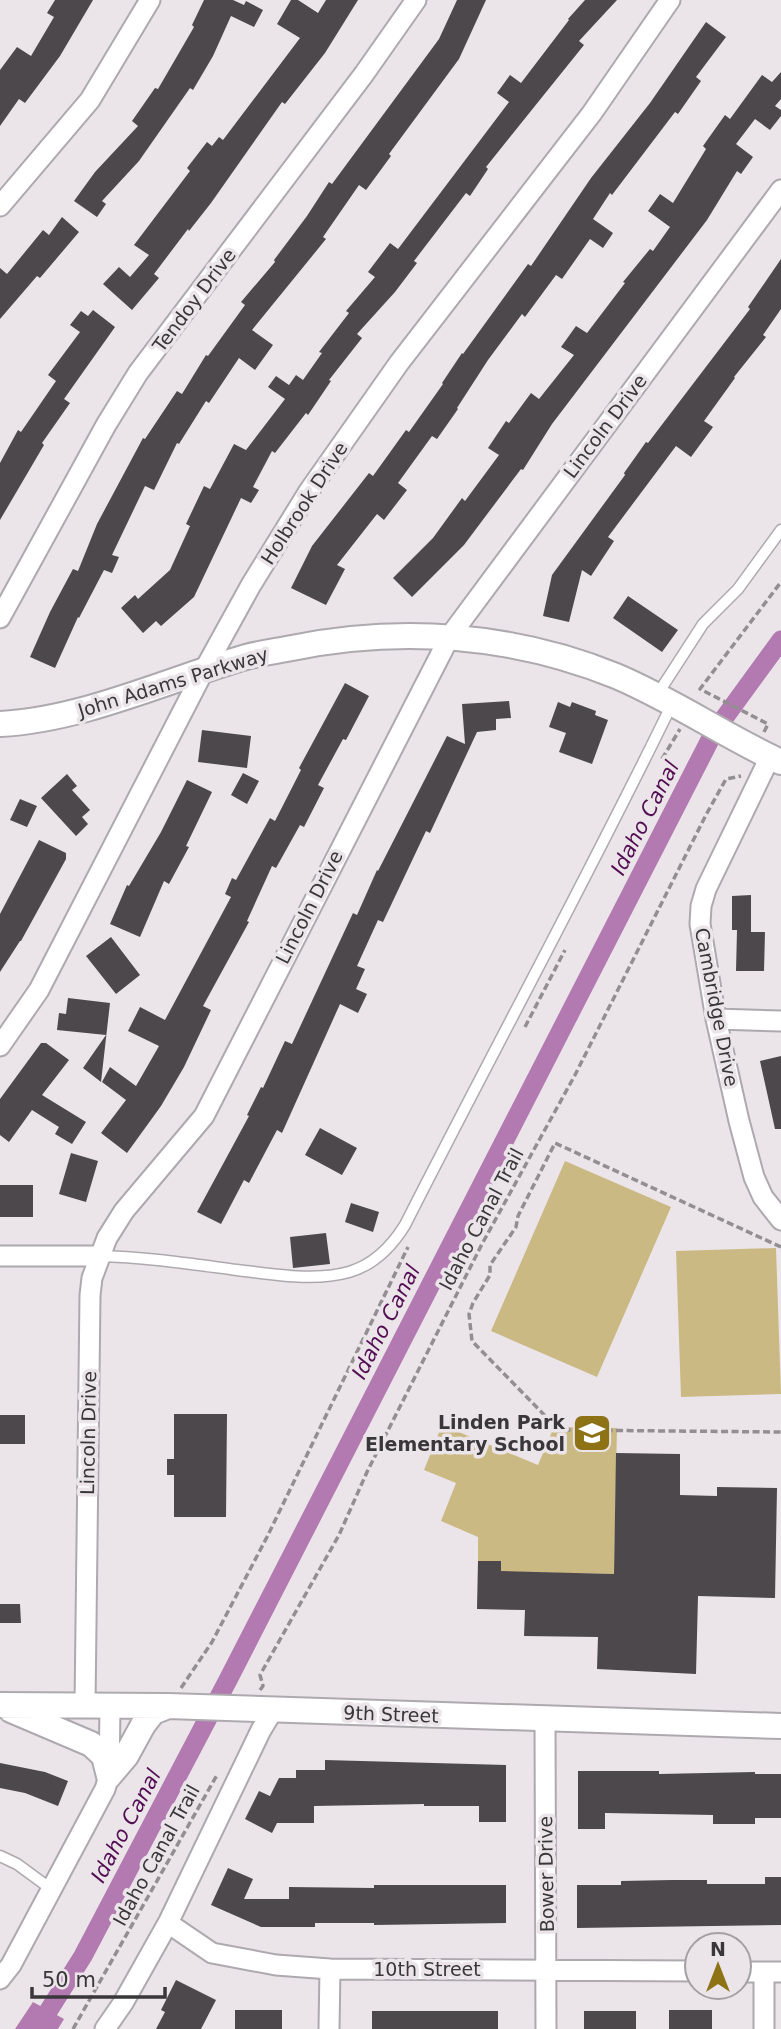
<svg xmlns="http://www.w3.org/2000/svg" width="781" height="2029" viewBox="0 0 781 2029" font-family="'DejaVu Sans',sans-serif">
<style>
.green{fill:#cbb984}
.water{fill:#b27ab0}
.lines{fill:none;stroke-linecap:round;stroke-linejoin:round}
.canal{stroke:#b27ab0;stroke-width:19}
.building{fill:#4c484c}
.service-casing{stroke:#aea9ae;stroke-width:13}
.minor-casing{stroke:#aea9ae;stroke-width:23}
.tertiary-casing{stroke:#aea9ae;stroke-width:28}
.path{stroke:#928e91;stroke-width:3.5;stroke-dasharray:7 3.5;stroke-linecap:butt}
.service{stroke:#fff;stroke-width:10}
.minor{stroke:#fff;stroke-width:19}
.tertiary{stroke:#fff;stroke-width:24}
.labels{text-anchor:middle;stroke-width:7;stroke-linejoin:round;paint-order:stroke}
.street-label{font-size:19px;fill:#393739;stroke:#ebe5ea}
.poi-label{font-size:19px;font-weight:bold;fill:#393739;stroke:#ebe5ea;text-anchor:end}
.water-label{font-size:21px;font-style:italic;fill:#530d53;stroke:#ebe5ea}
</style>
<rect width="100%" height="100%" fill="#ebe5ea"/>
<!-- green -->
<path class="green" d="M565,1161L671,1207L597,1377L491,1331Z
M776,1248L781,1394L681,1397L676,1251Z
M442,1425L538,1465L554,1427L617,1428L614,1574L501,1572L500,1561H478V1537L441,1521L456,1483L424,1470Z"/>
<!-- water -->
<path class="water" d="M33,2002L64,2019L58,2029H15Z"/>
<g class="lines">
<!-- canal -->
<path class="canal" d="M37,2029L83,1956L229,1678L714,732L781,640"/>
</g>
<!-- building -->
<path class="building" d="M55,0H93L60,56L25,103L19,99L0,126V70L17,47L31,56L54,17L47,13Z
M204,0H233L244,5L246,1L263,10L254,27L231,16L213,56L193,90L190,88L139,161L102,201L106,204L97,217L74,201L95,172L138,126L132,121L155,88L158,89L194,27L192,25Z
M291,0H298L318,13L326,0H358L325,53L285,104L282,102L211,203L189,231L188,229L154,274L159,278L132,310L103,284L119,267L130,277L149,255L134,245L190,171L187,168L207,142L212,146L219,137L223,140L300,38L277,24Z
M457,0H486L459,59L389,154L391,156L366,190L359,185L323,237L326,239L252,330L273,345L255,370L239,358L209,403L206,401L179,444L177,443L154,490L145,486L112,555L119,557L112,573L104,570L79,618L78,617L55,668L30,657L50,612L73,569L78,571L97,524L143,438L145,439L177,391L182,394L206,355L208,356L245,305L241,302L275,262L274,260L307,216L329,182L332,184L439,39Z
M585,0H617L579,41L584,45L486,167L488,169L470,196L466,193L414,261L417,263L395,292L357,334L362,338L329,380L331,381L308,415L306,413L275,453L272,451L253,487L259,490L251,503L241,498L194,597L161,626L156,621L143,633L121,608L135,595L138,599L170,570L190,526L186,524L204,486L210,489L234,444L246,450L285,399L268,387L276,376L289,385L296,375L303,380L322,353L319,352L349,313L346,311L375,277L368,272L390,243L398,249L509,102L497,93L510,75L521,83L569,20L568,19Z
M706,22L726,37L696,77L701,81L678,114L675,112L612,195L610,193L593,219L613,233L603,248L590,239L562,279L556,275L525,317L522,314L488,360L457,408L458,409L437,439L432,436L398,483L407,490L384,520L377,514L337,565L345,569L326,605L291,588L312,546L369,473L373,476L406,430L409,432L443,384L442,383L462,353L463,354L528,264L531,266L591,178L650,103Z
M781,72V99L775,106L781,110V116L770,130L755,119L736,144L753,157L741,174L737,171L707,220L552,424L523,470L521,469L464,545L412,597L393,578L433,538L462,498L465,501L499,455L488,448L506,421L509,423L531,393L539,399L574,355L561,347L576,326L587,333L625,283L623,282L650,249L653,251L670,227L648,211L660,194L673,203L706,149L703,146L725,115L730,119L762,75L772,82Z
M62,217L79,232L40,278L37,276L0,319V268L7,274L43,230L49,235Z
M781,259V309L763,335L766,337L734,377L735,378L704,421L713,427L691,457L676,446L608,537L614,541L591,576L582,570L569,622L543,616L552,575L625,475L624,473L646,442L648,443L750,309L748,307Z
M93,310L115,327L64,399L70,403L42,443L44,445L0,520V463L18,430L21,432L56,381L48,375L80,332L70,325L81,311L88,316Z
M628,596L678,630L662,652L613,618Z
M345,683L369,696L346,740L343,739L318,785L324,788L304,827L300,825L276,868L272,866L247,921L249,922L203,1006L211,1010L184,1067L161,1106L127,1153L101,1133L126,1100L102,1082L110,1067L136,1086L159,1046L128,1031L140,1007L165,1020L231,897L225,894L232,878L236,880L270,818L275,821L301,770L299,768Z
M509,701L511,718L496,719V730L477,732L430,833L426,831L383,922L378,920L357,966L365,969L356,989L367,994L358,1013L340,1004L282,1133L277,1130L249,1183L244,1180L221,1224L197,1212L249,1116L247,1115L261,1087L263,1088L285,1041L292,1044L353,913L357,915L377,870L378,871L447,736L465,744L462,704Z
M558,702L570,707L572,702L596,711L595,715L608,720L592,764L559,752L566,733L549,727Z
M202,730L251,736L247,768L198,762Z
M243,773L259,781L247,804L231,795Z
M67,774L77,786L72,790L90,810L82,817L88,824L76,836L41,798Z
M187,780L212,792L186,846L189,847L169,884L164,881L140,937L110,924L127,885L129,886L161,832Z
M20,799L37,806L27,827L10,820Z
M39,840L66,853V859L21,941H20L0,972V914Z
M751,895V932H765L764,971H736L737,930H732V896Z
M111,937L140,975L116,994L86,956Z
M68,998L110,1003L101,1082L83,1068L106,1035L57,1030L59,1013L66,1014Z
M41,1043H46L69,1060L42,1095L86,1122L72,1144L55,1134L59,1127L32,1110L9,1142L0,1135V1099Z
M781,1056V1129H775L760,1061Z
M320,1128L357,1148L342,1175L305,1155Z
M71,1153L98,1161L86,1202L59,1194Z
M0,1185H33V1217H0Z
M351,1203L379,1212L373,1232L345,1222Z
M326,1233L330,1264L293,1268L290,1237Z
M174,1414H227L226,1517H174V1475H167V1459H174Z
M0,1415H25V1444H0Z
M616,1453L680,1454V1495L717,1496V1487L777,1488L775,1598L698,1596L696,1674L597,1669L598,1637L524,1636L525,1610L477,1609L478,1561H501V1571L614,1574Z
M0,1604H20L21,1623H0Z
M325,1760L506,1765V1822H479V1806H424V1804L314,1806V1823H277L272,1833L245,1819L259,1791L270,1796L279,1778H296V1770H325Z
M0,1763L45,1772L68,1781L58,1806L25,1793L0,1788Z
M578,1771H659V1774L755,1772V1774H781V1818H755V1824H713V1815L605,1813V1829H578Z
M228,1868L253,1879L244,1899H289V1887L374,1888V1885H506V1923L374,1925V1923H315V1927H261L211,1905Z
M765,1877H781V1925L577,1928V1885H621V1881L672,1880H707V1884H765Z
M176,1980L216,2000L201,2029H156L165,2012L161,2010Z
M235,2010H282V2029H235Z
M669,2010H712V2029H669Z
M372,2011H498V2029H372Z
M584,2011H636V2029H584Z"/>
<g class="lines">
<!-- service casing -->
<g class="service-casing">
<path id="service" d="M657,695L703,624L738,589L781,530
M99,1256C145,1257 191,1264 237,1270C273,1274 313,1282 349,1272C373,1265 392,1246 405,1225C493,1051 587,879 672,704
M0,1856L17,1864L51,1889"/>
</g>
<!-- minor casing -->
<g class="minor-casing">
<path id="minor" d="M0,206L90,100L150,0
M0,618L106,425L138,373L364,74L416,0
M770,757L706,889L701,906L700,924L716,1019L739,1121L754,1177L763,1197L781,1220
M716,1019L781,1021
M0,1046L39,990L203,672L251,585L309,491L399,363L592,113L670,0
M0,1256H98
M85,1706L90,1295L92,1278L107,1238L124,1211L204,1116L450,636L781,190
M545,1719L546,2029
M168,1923L212,1953L276,1965L330,1969L697,1971
M739,1972H781
M0,1979L11,1965L105,1789L109,1776L110,1707
M105,2029L123,2003L168,1923L261,1730L273,1710
M329,2029L330,1969
M764,2029V1972"/>
</g>
<!-- tertiary casing -->
<g class="tertiary-casing">
<path id="tertiary" d="M0,724C82,720 167,680 246,657C261,653 277,651 292,648C401,626 513,634 616,676C673,700 725,736 781,762
M0,1705L168,1706L781,1726
M11,1710L91,1744L104,1756L109,1776
M109,1776L126,1756L143,1725L153,1712L168,1706"/>
</g>
<!-- path -->
<path class="path" d="M764,732L768,724L700,689L781,582
M662,759L680,729
M525,1027L565,950
M781,1247L555,1143L518,1216L516,1227L490,1265V1275L473,1303L469,1314L472,1341L559,1430L781,1432
M181,1688L212,1642L267,1537L408,1247
M260,1690L263,1686L260,1675L339,1535L367,1472L482,1244L575,1075L707,813L726,779L741,776
M73,2029L217,1775"/>
<!-- service -->
<use href="#service" class="service"/>
<!-- minor -->
<use href="#minor" class="minor"/>
<!-- tertiary -->
<use href="#tertiary" class="tertiary"/>
</g>
<!-- icons -->
<defs>
<g id="school-square" transform="scale(2.0125)"><rect x="-9" y="-9" width="18" height="18" rx="4" fill="#8d7216" stroke="#ebe5ea"/><path d="M0-5L7-2L0 1L-7-2ZM-4 1L0 2.5L4 1V4Q0 6-4 4Z" fill="#fff"/></g>
</defs>
<g fill-rule="evenodd">
<use href="#school-square" x="592" y="1433"/>
</g>
<g class="labels">
<!-- street labels -->
<g class="street-label">
<text transform="translate(194 300) rotate(-53)" y="7">Tendoy Drive</text>
<text transform="translate(605 426) rotate(-53)" y="7">Lincoln Drive</text>
<text transform="translate(304 503) rotate(-57)" y="7">Holbrook Drive</text>
<text transform="translate(173 682) rotate(-17)" y="7">John Adams Parkway</text>
<text transform="translate(309 907) rotate(-63)" y="7">Lincoln Drive</text>
<text transform="translate(717 1007) rotate(79)" y="7">Cambridge Drive</text>
<text transform="translate(481 1219) rotate(-62)" y="7">Idaho Canal Trail</text>
<text transform="translate(88 1433) rotate(-89)" y="7">Lincoln Drive</text>
<text transform="translate(391 1714) rotate(2)" y="7">9th Street</text>
<text transform="translate(156 1855) rotate(-61)" y="7">Idaho Canal Trail</text>
<text transform="translate(546 1874) rotate(-91)" y="7">Bower Drive</text>
<text x="427" y="1976">10th Street</text>
</g>
<!-- poi labels -->
<g class="poi-label">
<text x="565" y="1429">Linden Park<tspan x="565" dy="22">Elementary School</tspan></text>
</g>
<!-- water labels -->
<g class="water-label">
<text transform="translate(645 818) rotate(-63)" y="7">Idaho Canal</text>
<text transform="translate(386 1322) rotate(-63)" y="7">Idaho Canal</text>
<text transform="translate(126 1826) rotate(-62)" y="7">Idaho Canal</text>
</g>
</g>
<!-- north arrow -->
<g transform="translate(718 1966)"><circle r="33" fill="#ebe5ea" stroke="#a49fa3" stroke-width="2"/>
<path d="M0-5L12 26L0 18L-12 26Z" fill="#8d7216"/>
<text y="-10" font-size="19" font-weight="bold" text-anchor="middle" fill="#393739">N</text>
</g>
<!-- scale -->
<path d="M32 1987v10h133v-10" fill="none" stroke="#393739" stroke-width="3.5"/>
<text x="42" y="1987" font-size="21" fill="#393739" stroke="#ebe5ea" stroke-width="5" paint-order="stroke">50 m</text>
</svg>
